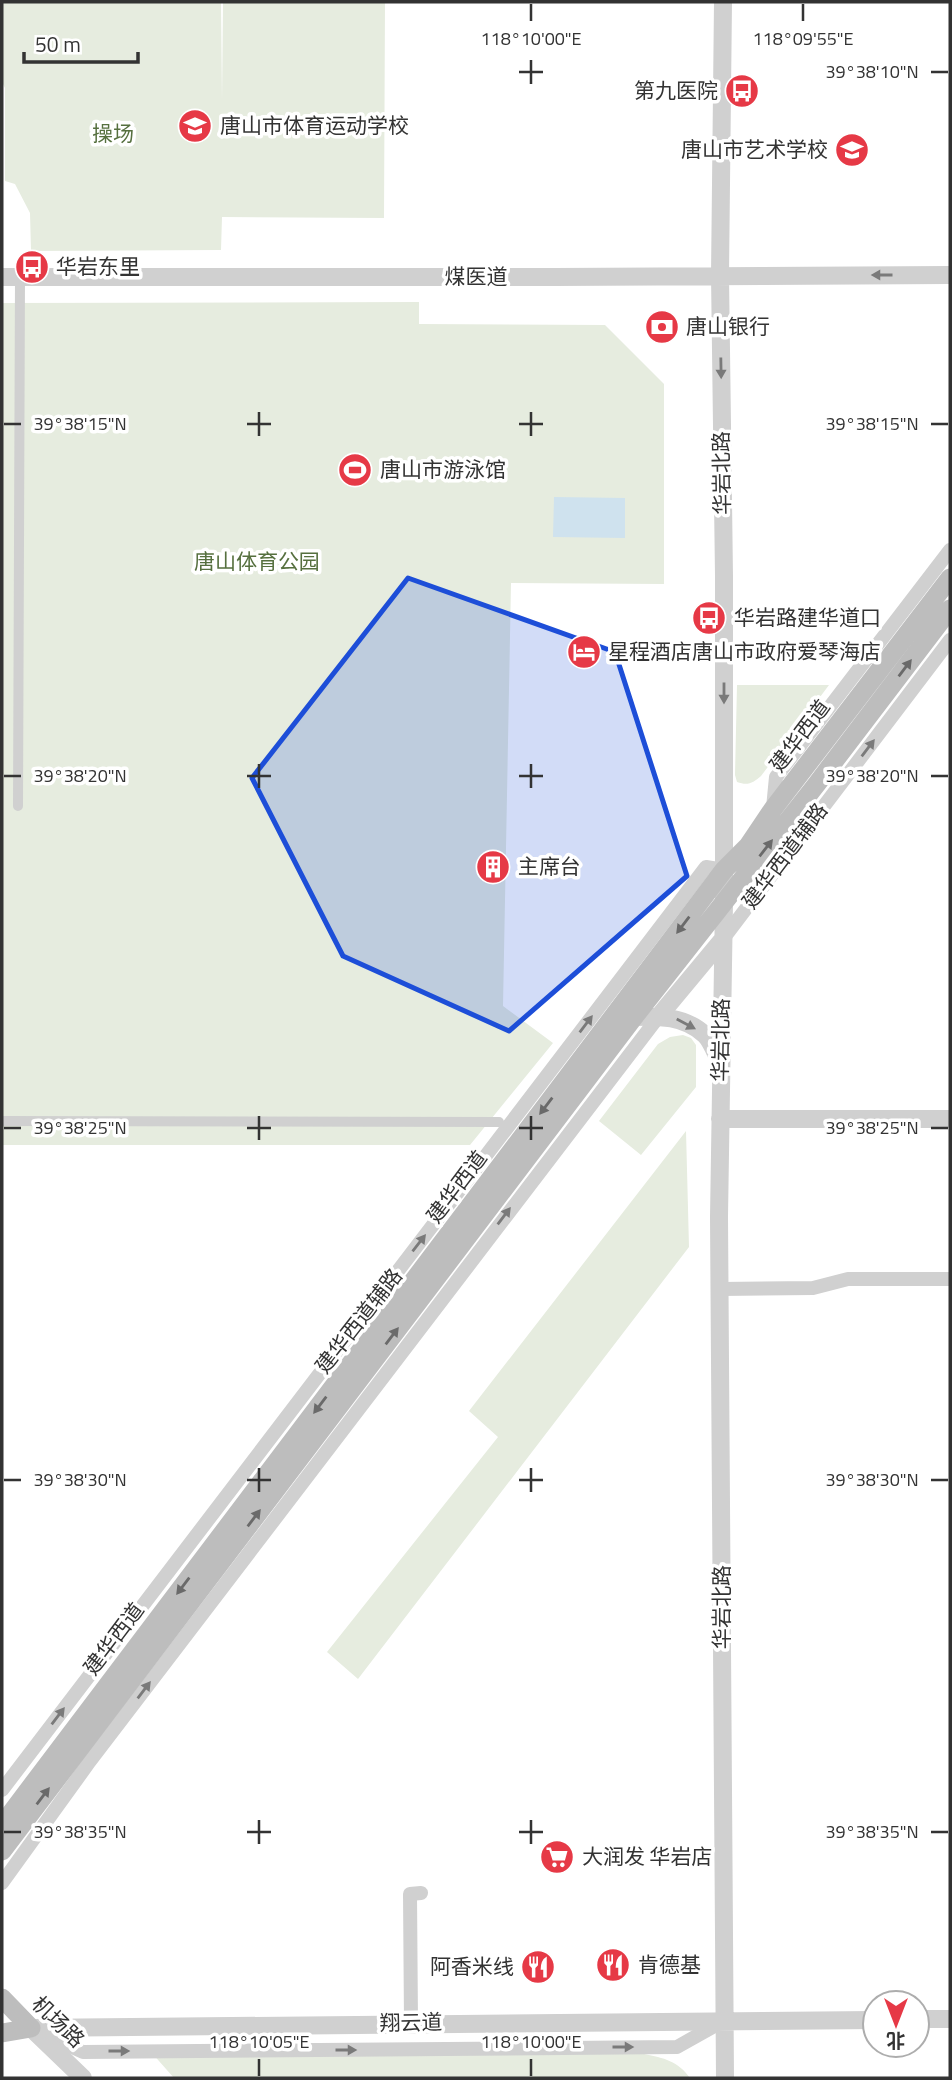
<svg xmlns="http://www.w3.org/2000/svg" width="952" height="2080" viewBox="0 0 952 2080" font-family="'Titillium Web','Noto Sans SC',sans-serif">
<style>
.green{fill:#e6ecdf}
.water{fill:#cfe2ee}
.lines{fill:none;stroke-linecap:round;stroke-linejoin:round}
.pedestrian{stroke:#d0d0d0;stroke-width:10}
.minor{stroke:#d0d0d0;stroke-width:14}
.tertiary{stroke:#d0d0d0;stroke-width:18}
.secondary{stroke:#bdbdbd;stroke-width:19}
.oneway{fill:#7a7a7a}
.oneway2{fill:#6a6a6a}
.marked{fill:#1d4ed8;fill-opacity:0.2;stroke:#1d4ed8;stroke-width:5;stroke-linejoin:round}
.ticks{fill:none;stroke:#333;stroke-width:2.5}
.labels{text-anchor:middle;stroke-width:7;stroke-linejoin:round;paint-order:stroke}
.poi-label{font-size:21px;fill:#333;stroke:#fff;text-anchor:start}
.park-label{font-size:21px;fill:#56703f;stroke:#fff}
.street-label{font-size:21px;fill:#333;stroke:#fff}
.ticks-label{font-size:18px;text-anchor:middle;fill:#333;stroke:#fff;stroke-width:7;stroke-linejoin:round;paint-order:stroke}
</style>
<rect width="100%" height="100%" fill="#fff"/>
<!-- green -->
<path class="green" d="M2,2H221L222,101L223,2H385L384,218L222,217L221,250L31,251L30,213L15,184L5,181V88L2,82Z
M419,302V324L605,325L664,384V584L511,583L503,1006L553,1043L470,1145H2V303Z
M737,685H829L761,776C753,783 748,786 737,782L735,775Z
M683,1035L691,1038L696,1045V1087L641,1155L599,1121L658,1044L670,1037Z
M686,1131L689,1247L358,1679L327,1652L498,1437L469,1411Z
M151,2052L644,2054C664,2058 678,2061 690,2078H174Z"/>
<!-- water -->
<path class="water" d="M554,497L625,498V538L553,537Z"/>
<g class="lines">
<!-- pedestrian -->
<path class="pedestrian" d="M18,806L20,277
M2,1121L499,1122"/>
<!-- minor -->
<path class="minor" d="M773,808L776,777L950,550
M723,939L950,640
M720,1289L813,1288L848,1279H950
M2,1790L706,867L724,870
M2,1883L90,1761L659,1016
M411,2023L410,1894L421,1893
M39,2032L83,2052L677,2047L725,2020"/>
<!-- tertiary -->
<path class="tertiary" d="M723,2L720,275L724,576V902L719,1217L725,2078
M2,277H554L950,275
M659,1016L723,939
M634,1017C659,1016 685,1016 705,1035C711,1041 715,1052 719,1060
M720,1119H950
M917,2019H950
M31,2028L875,2020
M31,2028L83,2078"/>
<!-- secondary -->
<path class="secondary" d="M2,1825L724,870L748,846L773,809L950,578
M2,1851L634,1017L816,785L950,609
M2,1998L31,2028
M2,2033L31,2028"/>
</g>
<!-- one-way arrows -->
<defs><path id="oneway-solid" d="M-6-.8H1V-3.2L6.5 0L1 3.2V.8H-6Z" transform="scale(1.75)"/></defs>
<g class="oneway">
<use href="#oneway-solid" transform="translate(882 275) rotate(180)"/>
<use href="#oneway-solid" transform="translate(721 368) rotate(89)"/>
<use href="#oneway-solid" transform="translate(724 693) rotate(90)"/>
<use href="#oneway-solid" transform="translate(868 748) rotate(-53)"/>
<use href="#oneway-solid" transform="translate(586 1024) rotate(-53)"/>
<use href="#oneway-solid" transform="translate(686 1024) rotate(28)"/>
<use href="#oneway-solid" transform="translate(504 1216) rotate(-53)"/>
<use href="#oneway-solid" transform="translate(419 1243) rotate(-52)"/>
<use href="#oneway-solid" transform="translate(144 1690) rotate(-53)"/>
<use href="#oneway-solid" transform="translate(58 1716) rotate(-53)"/>
<use href="#oneway-solid" transform="translate(623 2047)"/>
<use href="#oneway-solid" transform="translate(346 2050)"/>
<use href="#oneway-solid" transform="translate(119 2051)"/>
</g>
<g class="oneway2">
<use href="#oneway-solid" transform="translate(905 668) rotate(-53)"/>
<use href="#oneway-solid" transform="translate(766 848) rotate(-52)"/>
<use href="#oneway-solid" transform="translate(683 925) rotate(127)"/>
<use href="#oneway-solid" transform="translate(546 1106) rotate(127)"/>
<use href="#oneway-solid" transform="translate(392 1336) rotate(-53)"/>
<use href="#oneway-solid" transform="translate(320 1405) rotate(127)"/>
<use href="#oneway-solid" transform="translate(254 1518) rotate(-53)"/>
<use href="#oneway-solid" transform="translate(183 1586) rotate(127)"/>
<use href="#oneway-solid" transform="translate(43 1796) rotate(-53)"/>
</g>
<!-- marked area -->
<path class="marked" d="M408,578L615,652L687,876L509,1031L343,956L252,778Z"/>
<!-- ticks -->
<path class="ticks" d="M531,4V21M803,4V21M531,60V84M519,72H543M931,72H948M259,412V436M531,412V436M4,424H21M247,424H271M519,424H543M931,424H948M259,764V788M531,764V788M4,776H21M247,776H271M519,776H543M931,776H948M259,1116V1140M531,1116V1140M4,1128H21M247,1128H271M519,1128H543M931,1128H948M259,1468V1492M531,1468V1492M4,1480H21M247,1480H271M519,1480H543M931,1480H948M259,1820V1844M531,1820V1844M4,1832H21M247,1832H271M519,1832H543M931,1832H948M259,2059V2076M531,2059V2076"/>
<!-- icons -->
<defs>
<g id="bus-disc" transform="scale(1.75)"><circle r="9.5" fill="#e63946" stroke="#fff"/><path d="M-5-6H5V4H4V6H2V4H-2V6H-4V4H-5ZM-3.5-4V0h7V-4ZM-3.5 1.2v1.5H-2V1.2ZM2 1.2v1.5H3.5V1.2Z" fill="#fff"/></g>
<g id="university-disc" transform="scale(1.75)"><circle r="9.5" fill="#e63946" stroke="#fff"/><path d="M0-5L7-2L0 1L-7-2ZM-4 1L0 2.5L4 1V4Q0 6-4 4Z" fill="#fff"/></g>
<g id="bank-disc" transform="scale(1.75)"><circle r="9.5" fill="#e63946" stroke="#fff"/><path d="M-6-4H6V4H-6ZM0-2.3a2.3 2.3 0 1 0 0 4.6a2.3 2.3 0 1 0 0-4.6Z" fill="#fff"/></g>
<g id="stadium-disc" transform="scale(1.75)"><circle r="9.5" fill="#e63946" stroke="#fff"/><path d="M0-5a6.5 5 0 1 0 0 10a6.5 5 0 1 0 0-10ZM-3.5-1.8h7v3.6h-7Z" fill="#fff"/></g>
<g id="hotel-disc" transform="scale(1.75)"><circle r="9.5" fill="#e63946" stroke="#fff"/><path d="M-6-4.5h1.5V1H6V5H4.5V3h-9V5H-6ZM-4 0a1.8 1.8 0 1 1 3.6 0ZM.5 0V-2.5h3Q6-2.5 6 0Z" fill="#fff"/></g>
<g id="building-disc" transform="scale(1.75)"><circle r="9.5" fill="#e63946" stroke="#fff"/><path d="M-4-6H4V6H1V3H-1V6H-4ZM-2.5-4.3h1.7v1.8h-1.7ZM.8-4.3h1.7v1.8H.8ZM-2.5-1h1.7V.8h-1.7ZM.8-1h1.7V.8H.8Z" fill="#fff"/></g>
<g id="supermarket-disc" transform="scale(1.75)"><circle r="9.5" fill="#e63946" stroke="#fff"/><path d="M-6-5.5h2.5l.6 2H6L4.5 2H-2.5L-4.4-4H-6ZM-1.5 3.2a1.3 1.3 0 1 0 .1 0ZM3 3.2a1.3 1.3 0 1 0 .1 0Z" fill="#fff"/></g>
<g id="restaurant-disc" transform="scale(1.75)"><circle r="9.5" fill="#e63946" stroke="#fff"/><path d="M-5-6h1v4h1v-4h1v4h1v-4h1v5L-1.5 .5V6h-2V.5L-5-1ZM5-6V6H3V1.5H1.5Q1.5-4 5-6Z" fill="#fff"/></g>
</defs>
<g fill-rule="evenodd">
<use href="#bus-disc" x="742" y="91"/>
<use href="#university-disc" x="195" y="126"/>
<use href="#university-disc" x="852" y="150"/>
<use href="#bus-disc" x="32" y="267"/>
<use href="#bank-disc" x="662" y="327"/>
<use href="#stadium-disc" x="355" y="470"/>
<use href="#bus-disc" x="709" y="618"/>
<use href="#hotel-disc" x="584" y="652"/>
<use href="#building-disc" x="493" y="867"/>
<use href="#supermarket-disc" x="557" y="1857"/>
<use href="#restaurant-disc" x="613" y="1965"/>
<use href="#restaurant-disc" x="538" y="1967"/>
</g>
<g class="labels">
<!-- poi labels -->
<g class="poi-label">
<text x="718" y="98" text-anchor="end">第九医院</text>
<text x="220" y="133">唐山市体育运动学校</text>
<text x="828" y="157" text-anchor="end">唐山市艺术学校</text>
<text x="56" y="274">华岩东里</text>
<text x="686" y="334">唐山银行</text>
<text x="380" y="477">唐山市游泳馆</text>
<text x="734" y="625">华岩路建华道口</text>
<text x="608" y="659">星程酒店唐山市政府爱琴海店</text>
<text x="518" y="874">主席台</text>
<text x="582" y="1864">大润发 华岩店</text>
<text x="638" y="1972">肯德基</text>
<text x="514" y="1974" text-anchor="end">阿香米线</text>
</g>
<!-- park labels -->
<g class="park-label">
<text x="113" y="141">操场</text>
<text x="257" y="569">唐山体育公园</text>
</g>
<!-- street labels -->
<g class="street-label">
<text x="476" y="284">煤医道</text>
<text transform="translate(722 473) rotate(-91)" y="7">华岩北路</text>
<text transform="translate(800 736) rotate(-53)" y="7">建华西道</text>
<text transform="translate(785 856) rotate(-53)" y="7">建华西道辅路</text>
<text transform="translate(721 1040) rotate(-89)" y="7">华岩北路</text>
<text transform="translate(457 1187) rotate(-53)" y="7">建华西道</text>
<text transform="translate(359 1321) rotate(-52)" y="7">建华西道辅路</text>
<text transform="translate(722 1607) rotate(-90)" y="7">华岩北路</text>
<text transform="translate(114 1639) rotate(-53)" y="7">建华西道</text>
<text transform="translate(58 2022) rotate(44)" y="7">机场路</text>
<text transform="translate(411 2023) rotate(-1)" y="7">翔云道</text>
</g>
</g>
<g class="ticks-label">
<text x="531" y="45">118°10'00"E</text>
<text x="803" y="45">118°09'55"E</text>
<text x="872" y="78">39°38'10"N</text>
<text x="872" y="430">39°38'15"N</text>
<text x="80" y="430">39°38'15"N</text>
<text x="872" y="782">39°38'20"N</text>
<text x="80" y="782">39°38'20"N</text>
<text x="872" y="1134">39°38'25"N</text>
<text x="80" y="1134">39°38'25"N</text>
<text x="872" y="1486">39°38'30"N</text>
<text x="80" y="1486">39°38'30"N</text>
<text x="872" y="1838">39°38'35"N</text>
<text x="80" y="1838">39°38'35"N</text>
<text x="259" y="2048">118°10'05"E</text>
<text x="531" y="2048">118°10'00"E</text>
</g>
<!-- border -->
<rect width="952" height="2080" fill="none" stroke="#333333" stroke-width="7"/>
<!-- north arrow -->
<g transform="translate(896 2024) rotate(180)"><circle r="33" fill="#ffffff" stroke="#adadad" stroke-width="2"/>
<path d="M0-5L12 26L0 18L-12 26Z" fill="#e63946"/>
<text y="-10" font-size="19" font-weight="bold" text-anchor="middle" fill="#333333">北</text>
</g>
<!-- scale -->
<path d="M24 52v10h114v-10" fill="none" stroke="#333333" stroke-width="3.5"/>
<text x="35" y="52" font-size="21" fill="#333333" stroke="#ffffff" stroke-width="5" paint-order="stroke">50 m</text>
</svg>
